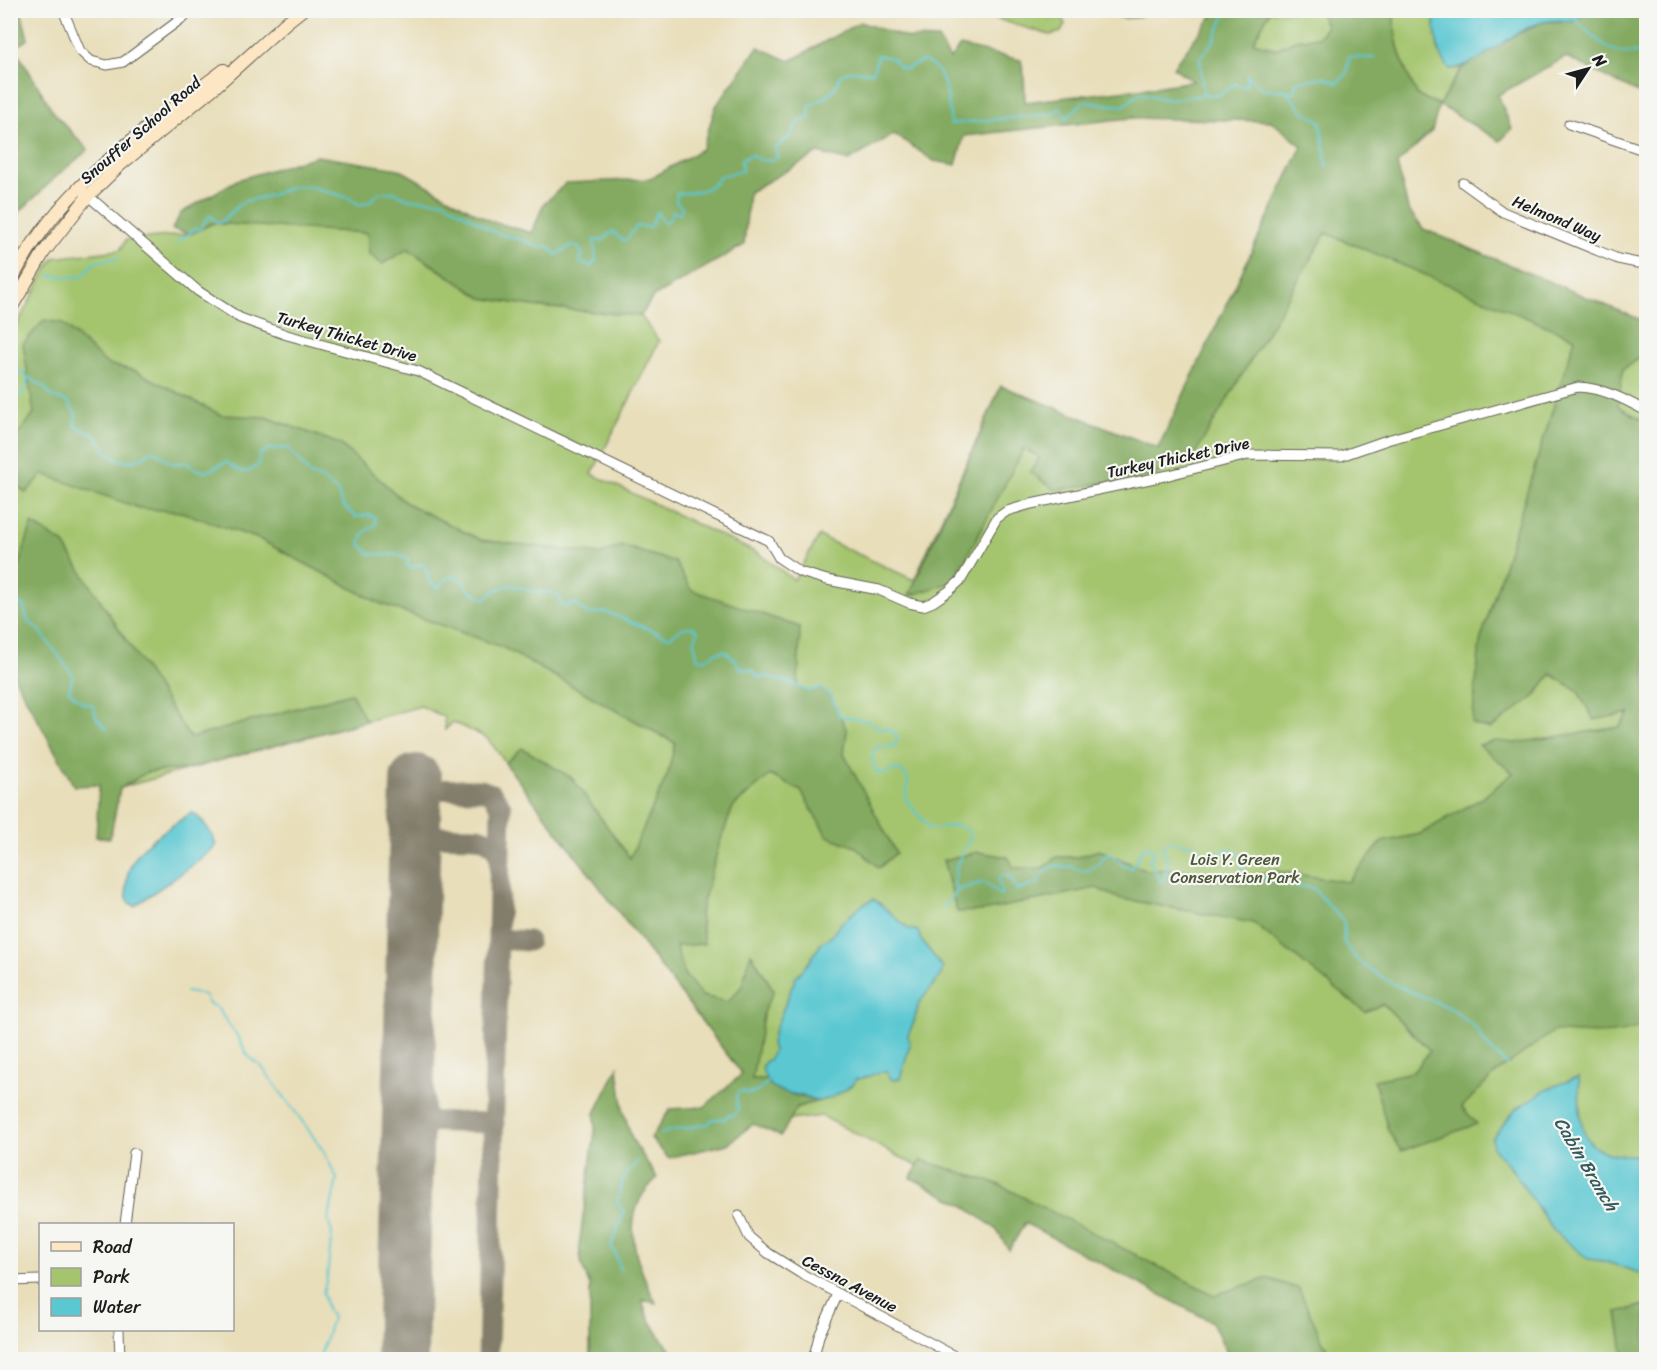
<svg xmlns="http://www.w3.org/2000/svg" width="1657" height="1370" viewBox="0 0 1657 1370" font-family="Sriracha,sans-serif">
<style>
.green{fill:#a4c56e;stroke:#607045;stroke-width:1.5}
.forest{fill:#83aa61;stroke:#50633e;stroke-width:1.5}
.water{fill:#5ac7d1;stroke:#3b7276;stroke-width:1.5}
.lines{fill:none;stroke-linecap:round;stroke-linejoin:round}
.stream{stroke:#5ac7d1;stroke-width:2}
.taxiway{stroke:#827d6b;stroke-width:21}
.runway{stroke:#827d6b;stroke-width:52}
.minor-casing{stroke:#636053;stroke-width:11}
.secondary-casing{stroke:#636053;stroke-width:14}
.minor{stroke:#fff;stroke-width:9}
.secondary{stroke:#fce6c4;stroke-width:12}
.labels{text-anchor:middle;stroke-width:4.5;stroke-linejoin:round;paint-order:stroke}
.street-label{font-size:16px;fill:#1c1c1c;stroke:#f6f6f2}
.park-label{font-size:16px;fill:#4c5739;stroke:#f6f6f2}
.water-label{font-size:18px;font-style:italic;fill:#32585b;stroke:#f6f6f2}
</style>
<rect width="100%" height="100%" fill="#f6f6f2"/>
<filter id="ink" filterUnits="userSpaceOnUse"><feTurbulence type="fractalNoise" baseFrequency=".0167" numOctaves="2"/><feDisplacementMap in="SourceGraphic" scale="12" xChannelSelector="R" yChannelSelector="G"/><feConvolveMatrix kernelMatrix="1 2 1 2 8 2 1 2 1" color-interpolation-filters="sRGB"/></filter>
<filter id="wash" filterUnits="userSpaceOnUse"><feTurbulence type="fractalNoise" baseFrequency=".008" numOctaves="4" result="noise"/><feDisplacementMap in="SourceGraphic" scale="24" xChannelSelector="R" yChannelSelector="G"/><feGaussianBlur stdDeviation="1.35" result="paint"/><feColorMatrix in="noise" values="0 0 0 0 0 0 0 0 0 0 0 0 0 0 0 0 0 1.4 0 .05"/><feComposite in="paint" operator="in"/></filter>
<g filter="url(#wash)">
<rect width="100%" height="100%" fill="#e8deba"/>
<!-- green -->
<path class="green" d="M970,11H1059L1065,24L1061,32L1050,35Z
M1107,11H1148C1137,21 1118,21 1107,11Z
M1270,11H1319L1327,27L1318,37L1296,40L1276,49L1253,42Z
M1394,11H1433L1438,49L1450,69L1462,68L1439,105L1418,96C1404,69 1393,42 1394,11Z
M1361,203L1646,322V1359H1231L1212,1321L822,1116L789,1120L797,1107L801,1106L742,1074L487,738L453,722L445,730L444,717L421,706L119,788L10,594L11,336L44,274L54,258L120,250L126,240L190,234L213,223L367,233L408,249L482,298L540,307L641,316L659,341L592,474L759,554L794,580L819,536L914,580L1001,386L1184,460L1260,289Z"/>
<!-- forest -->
<path class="forest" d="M11,10L21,11L28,39L15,48L54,113L88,150L58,175L11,220Z
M1216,11H1270L1253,42L1276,49L1296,40L1318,37L1327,27L1319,11H1394C1393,42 1404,69 1418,96L1439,105L1462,68L1511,37L1543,22L1576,21L1587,11H1646V97L1566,57L1498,95L1512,129L1500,141L1439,105L1432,131L1397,164L1408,209L1423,229L1646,322V354L1623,369L1618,406L1646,422V1023C1625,1038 1580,1034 1554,1031L1497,1072L1462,1107L1477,1124L1401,1151L1388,1130L1374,1080L1413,1072L1430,1051L1383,1004L1365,1012L1253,923L1118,898L1096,888L982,911L957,912L943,860L978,852L1008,857L1014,868H1044L1056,857H1078L1099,850L1146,870L1184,869L1242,885L1270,870L1348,882L1382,842L1420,834L1482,798L1513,773L1479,745L1496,741L1515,743L1619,727L1630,713L1594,720L1577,690L1551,674L1534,697L1490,729L1472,724L1480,642L1575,338L1326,233L1195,454L1152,476L1055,490L1030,472L1040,457L1024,449L953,582L909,596L1001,386L1158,448L1302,146L1271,121L1131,118L964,136L956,165L934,161L894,134L849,161L818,153L749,192L744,245L653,297L641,316L540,307L482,298L408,249L382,264L369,254L367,233L213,223L190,234L172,229L181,213L237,180L317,156L399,169L488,220L532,233L543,205L566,183L650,179L702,149L716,106L758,47L790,61L860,22L907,38L938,39L950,59L960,46L1021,60L1024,74L1025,102L1155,87L1193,81L1173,67Z
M44,320L62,323L107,364L136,371L221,415L266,417L340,444L406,503L481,540L601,554L622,546L675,562L691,590L800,627L798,687L809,691L820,688L831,695L847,731L844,754L896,853L879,868L856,847L827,836L801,791L770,775L733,807L720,842L700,913L704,944L676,946L684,974L702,996L728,1002L742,986L751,953L774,991L764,1010L752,1079H765C780,1095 800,1096 819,1101L797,1107L781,1136L753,1124L728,1144L668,1158L651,1138L670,1109L704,1107L742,1074L505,763L522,748L572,778L630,858L668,773L675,743L502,647L379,603L259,539L181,512L139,508L43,474L26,493L11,481V443L34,414L23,344Z
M32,524L63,543L190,738L351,693L366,721L188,769L147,772L120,789L110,838L96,837L99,785L74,786L11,671V591Z
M618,1067L623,1109L632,1139L657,1178C652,1183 646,1189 642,1196C622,1230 640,1271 656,1303L642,1300L647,1315L662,1340L679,1359H590V1286L582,1266L579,1246L595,1131V1113Z
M921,1160L998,1184L1214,1295L1268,1278L1299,1289L1323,1342L1334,1359H1230L1212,1322L1025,1223L1009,1250L996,1229L963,1205L911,1178Z
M1646,1305V1359H1619L1623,1352L1617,1312Z"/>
<!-- water -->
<path class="water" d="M1433,11L1587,10V11L1576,21C1566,21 1553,19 1543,22C1510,31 1483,65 1450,69C1435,53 1436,32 1433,11Z
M192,812C203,820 213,833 216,846C192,869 162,885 135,906L128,902C117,853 159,836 192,812Z
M873,899L878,902L909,929L918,931L921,940L943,968L941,975L919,1003L914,1022L908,1035L910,1045L900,1079L892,1080L887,1072C876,1070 867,1080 856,1079C853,1088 827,1101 818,1101C813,1100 808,1097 804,1096C785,1093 766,1092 762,1067L766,1061L769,1060L773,1051L771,1043L774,1032L796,977L810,961L822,942L830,938L841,923L862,905Z
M1579,1077C1580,1123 1576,1158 1634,1155L1646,1166V1275L1603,1261L1588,1259L1553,1230L1509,1165L1493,1149L1492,1138L1516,1109L1549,1088Z"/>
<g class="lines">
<!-- stream -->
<path class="stream" d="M1576,21C1596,38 1612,59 1640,52L1646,56
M1287,91L1295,92L1296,82L1324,77L1337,83L1347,74L1349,57L1374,58
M1203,95L1200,58L1214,40L1227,10
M176,243L194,230L201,228L206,219L211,216L216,222H221L242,202L272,195L291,187L308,186L349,198L360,205L369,202L379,193L393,192L410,199L443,201L496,233L529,242L537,248L549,246L556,255L572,245L579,248L582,254L580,263L591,266L596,260L594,240L602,241L613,231L618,237L625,241L637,226L650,227L657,212L664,223L670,219L673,211L680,214L682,207L676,202L677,194C695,192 709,193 720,176L742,171L741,160L751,155C760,161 768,163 778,157L775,149L791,135L799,121L809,118L810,105C825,100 836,92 840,76L848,71L873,72L878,55L893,59L899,67L905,69L923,61C948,69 948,102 951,124L1051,114L1060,108L1067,118L1083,102L1123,106L1140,93L1169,100L1203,95H1219L1235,84L1245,87L1247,82V75L1264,90H1285L1303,111L1320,121L1327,167
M49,276L81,277L95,262L118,258
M10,360L24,375L43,386L52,397L68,402L76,414L75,425C80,431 84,429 91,433C98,436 101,445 106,451C119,465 139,464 151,451C167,453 165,469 185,462L196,469L206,472L226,462L240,471L248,472L258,465L260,454L270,449L288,448L311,475L322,479L337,491L343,506L356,517L369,515L375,518L376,524L363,534L360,544L370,554L399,555L408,559L407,566L412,567L421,564L427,570L429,582L438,588L446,579L454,576L463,581L467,589L485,599C515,571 521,597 551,592L558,596L561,605L567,606L575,603L587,614L606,612L669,637L683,628L693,627L698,631L694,643L698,659H706L715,653L725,651L736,661L740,668L752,670L759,678L766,676L776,680L786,681L809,691L820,688L831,695L840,716L868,721L880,729C888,727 893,731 898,738L895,745L887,748L879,746L874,750L872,758L876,771L882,774L896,769L904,773L908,779L906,800L930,829C945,830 961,817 971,836L957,864L954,884L958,890L984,882L1000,895L1002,893L998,880L1000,877L1005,875L1011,878L1017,890L1038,884C1040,873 1047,869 1057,865L1065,868L1071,866L1084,872L1100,863L1104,856L1111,854L1124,866L1131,868L1136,862L1142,848L1148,847L1154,850L1155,854L1149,859L1160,881L1164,880L1168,863L1163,846L1169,841L1193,845L1202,853L1212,856L1229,849C1244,853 1240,864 1244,876L1255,879L1265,878L1294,886L1313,888L1344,922V943L1359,962L1393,984L1450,1008L1476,1028L1485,1043L1507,1066
M10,404C22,398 25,390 28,378
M10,600L23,605L28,621L40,631L73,675L69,691L83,703L93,705L96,717L107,729
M943,908L958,890
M186,992L205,995L208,1003L217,1008L238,1037L248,1056L262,1067L302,1121L324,1152L337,1179L328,1221L332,1232L327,1277L323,1293L327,1308L332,1318L319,1360
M662,1134C673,1127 681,1130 693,1127C698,1126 701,1124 708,1124L713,1119H724L728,1115H734L738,1110L736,1097L738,1092C747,1090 739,1091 747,1093C756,1095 762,1087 768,1082
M620,1270L616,1255L611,1246L624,1212L617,1203L622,1181L638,1160"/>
<!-- taxiway -->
<path class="taxiway" d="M416,789L481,790L492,794L501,807L488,1360
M415,836L478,837C490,841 496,845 500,858
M498,939L528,941
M408,1121L494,1123"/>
<!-- runway -->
<path class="runway" d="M402,1360L416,780"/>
</g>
</g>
<g filter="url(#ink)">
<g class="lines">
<!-- minor casing -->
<g class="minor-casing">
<path id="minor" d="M63,10L80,51L91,61L107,65L123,62L193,10
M1569,124L1646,151
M1463,183L1503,212L1618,259L1637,263H1646
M85,193L198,291L240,318L287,335L418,371L769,541L779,558L800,572L827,580L879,590L909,603L923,606L933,602L949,591L961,580L997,518L1007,511L1031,504L1169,475L1248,455L1341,456L1387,440L1578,387C1603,388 1624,399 1646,411
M739,1216L749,1237L768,1253L800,1273L962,1360
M125,1224L134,1153
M10,1281L40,1280
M119,1330L120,1360
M813,1360L819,1336L838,1294"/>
</g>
<!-- secondary casing -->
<g class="secondary-casing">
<path id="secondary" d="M283,25L302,10
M10,283C57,188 143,131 224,70
M10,310L44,252L88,196L120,165L217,85L289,20"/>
</g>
<!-- minor -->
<use href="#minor" class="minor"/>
<!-- secondary -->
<use href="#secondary" class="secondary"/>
</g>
</g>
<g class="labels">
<!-- street labels -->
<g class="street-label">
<text transform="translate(140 130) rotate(-41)" y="6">Snouffer School Road</text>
<text transform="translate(1557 218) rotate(23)" y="6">Helmond Way</text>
<text transform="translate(347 336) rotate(16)" y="6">Turkey Thicket Drive</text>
<text transform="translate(1178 457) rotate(-12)" y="6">Turkey Thicket Drive</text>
<text transform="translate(850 1283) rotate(28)" y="6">Cessna Avenue</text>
</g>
<!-- park labels -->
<g class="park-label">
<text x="1235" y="865">Lois Y. Green<tspan x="1235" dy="18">Conservation Park</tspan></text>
</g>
<!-- water labels -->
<g class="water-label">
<text transform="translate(1586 1164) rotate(59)" y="6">Cabin Branch</text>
</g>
</g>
<!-- margin -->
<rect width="1657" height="1370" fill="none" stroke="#f6f6f2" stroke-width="36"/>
<!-- legend -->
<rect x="39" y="1223" width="195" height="108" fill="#f6f6f2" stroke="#9f9f9c" stroke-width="1.5"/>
<rect x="51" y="1242" width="30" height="9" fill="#fce6c4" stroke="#9f9f9c" stroke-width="1.5"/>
<text x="93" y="1253" font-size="18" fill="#1c1c1c">Road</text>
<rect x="51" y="1268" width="30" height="18" fill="#a4c56e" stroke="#9f9f9c" stroke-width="1.5"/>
<text x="93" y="1283" font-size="18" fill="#1c1c1c">Park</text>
<rect x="51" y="1298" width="30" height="18" fill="#5ac7d1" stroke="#9f9f9c" stroke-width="1.5"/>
<text x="93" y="1313" font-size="18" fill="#1c1c1c">Water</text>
<!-- north arrow -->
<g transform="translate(1588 69) rotate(54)" stroke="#f6f6f2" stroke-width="4.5" paint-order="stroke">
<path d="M0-4.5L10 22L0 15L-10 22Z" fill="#1c1c1c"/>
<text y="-9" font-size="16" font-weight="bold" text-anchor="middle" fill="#1c1c1c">N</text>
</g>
</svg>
